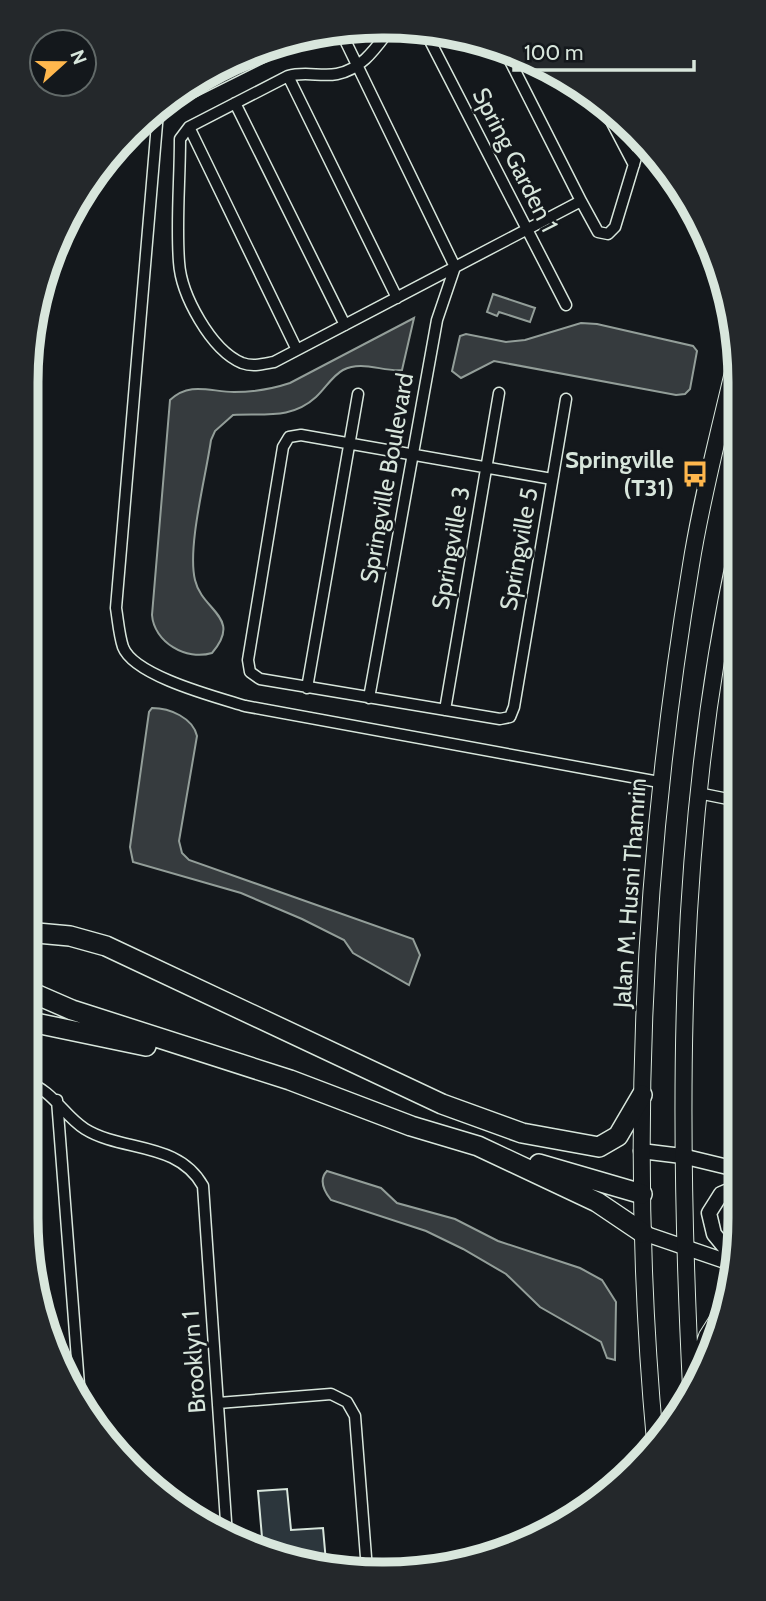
<svg xmlns="http://www.w3.org/2000/svg" width="766" height="1601" viewBox="0 0 766 1601" font-family="Cabin,sans-serif">
<style>
.water{fill:#363b3e;stroke:#939e99;stroke-width:2}
.building{fill:#2c363c;stroke:#d8e6dc;stroke-width:2}
.lines{fill:none;stroke-linecap:round;stroke-linejoin:round}
.minor-casing{stroke:#d8e6dc;stroke-width:13}
.tertiary-casing{stroke:#d8e6dc;stroke-width:17}
.secondary-casing{stroke:#d8e6dc;stroke-width:18}
.motorway-casing{stroke:#d8e6dc;stroke-width:22}
.minor{stroke:#14181c;stroke-width:10}
.tertiary{stroke:#14181c;stroke-width:14}
.secondary{stroke:#14181c;stroke-width:16}
.motorway{stroke:#14181c;stroke-width:19}
.labels{text-anchor:middle;stroke-width:5;stroke-linejoin:round;paint-order:stroke}
.street-label{font-size:24px;fill:#d8e6dc;stroke:#14181c}
.poi-label{font-size:24px;font-weight:bold;fill:#d8e6dc;stroke:#14181c;text-anchor:end}
.rim{fill:none;stroke:#d8e6dc;stroke-width:9}
</style>
<rect width="100%" height="100%" fill="#14181c"/>
<!-- water -->
<path class="water" d="M493,294L535,308L530,322L499,312L497,316L487,312Z
M414,318L402,370C383,372 362,360 343,370C332,376 325,389 316,397C291,420 263,413 233,415L215,431L211,440C206,476 187,547 195,580C202,611 243,617 212,653C186,661 154,642 152,615L170,400C190,381 211,392 234,392C253,392 272,389 290,383Z
M581,323L597,324L693,346L697,351L690,389L685,394L676,395L494,361L461,378L452,371L460,336L466,334L506,342L525,340Z
M152,708C170,708 193,718 197,736L179,841L182,853L189,860L413,939L420,955L409,985L353,953L344,940L302,919L241,893L133,862L130,847L149,712Z
M327,1171L381,1188L397,1203L455,1219L498,1241L580,1268L602,1280L616,1302L615,1360L607,1358L601,1342L540,1307L506,1274L463,1249L426,1231L331,1200C324,1191 318,1180 327,1171Z"/>
<!-- building -->
<path class="building" d="M287,1489L291,1530L323,1528L326,1562L302,1564L263,1549L258,1491Z"/>
<g class="lines">
<!-- minor casing -->
<g class="minor-casing">
<path id="minor" d="M391,28C377,46 363,69 337,74C321,77 305,71 288,76L189,127L180,139C180,180 176,222 179,262C181,295 211,350 242,363C253,367 263,364 274,362L581,201L598,232L608,234L615,227L641,141
M342,34L455,267L437,320L369,698
M427,35L566,305
M505,51L581,201
M288,76L397,298
M177,100L285,46
M600,100L634,165
M235,103L345,325
M158,112L116,608C118,620 119,635 123,647C134,676 216,697 245,706L659,782
M189,127L297,350
M552,479L301,435L289,437L283,447L248,660L250,672L260,679L500,719L510,717L514,707L566,399
M307,688L358,394
M445,710L499,393
M698,793L738,801
M26,1082C53,1090 63,1115 85,1129C122,1152 178,1141 203,1186L227,1536
M57,1100L80,1398
M218,1403L331,1394L347,1402L355,1416L367,1570"/>
</g>
<!-- tertiary casing -->
<g class="tertiary-casing">
<path id="tertiary" d="M641,1151L682,1156L740,1170
M643,1233L731,1263
M732,1256L714,1234L709,1213L721,1194L740,1186"/>
</g>
<!-- secondary casing -->
<g class="secondary-casing">
<path id="secondary" d="M694,1375L707,1336L721,1314
M691,1387C677,1108 677,824 737,549
M655,1441C628,1148 643,855 691,565C702,495 721,425 737,355"/>
</g>
<!-- motorway casing -->
<g class="motorway-casing">
<path id="motorway" d="M26,932L70,936L106,946L442,1104L522,1133L599,1147L618,1136L642,1095
M26,990L72,1010L290,1080L411,1126L478,1146L597,1202L643,1233
M26,1021L146,1046
M539,1164L642,1194"/>
</g>
<!-- minor -->
<use href="#minor" class="minor"/>
<!-- tertiary -->
<use href="#tertiary" class="tertiary"/>
<!-- secondary -->
<use href="#secondary" class="secondary"/>
<!-- motorway -->
<use href="#motorway" class="motorway"/>
</g>
<!-- icons -->
<defs>
<g id="bus-bare" transform="scale(2.1)"><path d="M-5-6H5V4H4V6H2V4H-2V6H-4V4H-5ZM-3.5-4V0h7V-4ZM-3.5 1.2v1.5H-2V1.2ZM2 1.2v1.5H3.5V1.2Z" fill="#ffb74d" stroke="#14181c" stroke-width="2.5" paint-order="stroke"/></g>
</defs>
<g fill-rule="evenodd">
<use href="#bus-bare" x="695" y="474"/>
</g>
<g class="labels">
<!-- street labels -->
<g class="street-label">
<text transform="translate(515 160) rotate(63)" y="8">Spring Garden 1</text>
<text transform="translate(387 478) rotate(-80)" y="8">Springville Boulevard</text>
<text transform="translate(451 548) rotate(-80)" y="8">Springville 3</text>
<text transform="translate(519 549) rotate(-80)" y="8">Springville 5</text>
<text transform="translate(630 893) rotate(-86)" y="8">Jalan M. Husni Thamrin</text>
<text transform="translate(194 1362) rotate(-94)" y="8">Brooklyn 1</text>
</g>
<!-- poi labels -->
<g class="poi-label">
<text x="674" y="468">Springville<tspan x="674" dy="28">(T31)</tspan></text>
</g>
</g>
<!-- crop -->
<path d="M0 0H766V1601H0ZM382 38H384A344 344 0 0 1 728 382V1218A344 344 0 0 1 384 1562H382A344 344 0 0 1 38 1218V382A344 344 0 0 1 382 38Z" fill="#24282b" fill-rule="evenodd"/>
<path class="rim" d="M382 38H384A344 344 0 0 1 728 382V1218A344 344 0 0 1 384 1562H382A344 344 0 0 1 38 1218V382A344 344 0 0 1 382 38Z"/>
<!-- north arrow -->
<g transform="translate(63 63) rotate(69)"><circle r="33" fill="#14181c" stroke="#626a69" stroke-width="2"/>
<path d="M0-5L12 26L0 18L-12 26Z" fill="#ffb74d"/>
<text y="-10" font-size="19" font-weight="bold" text-anchor="middle" fill="#d8e6dc">N</text>
</g>
<!-- scale -->
<path d="M514 60v10h180v-10" fill="none" stroke="#d8e6dc" stroke-width="3.5"/>
<text x="524" y="60" font-size="21" fill="#d8e6dc" stroke="#14181c" stroke-width="5" paint-order="stroke">100 m</text>
</svg>
